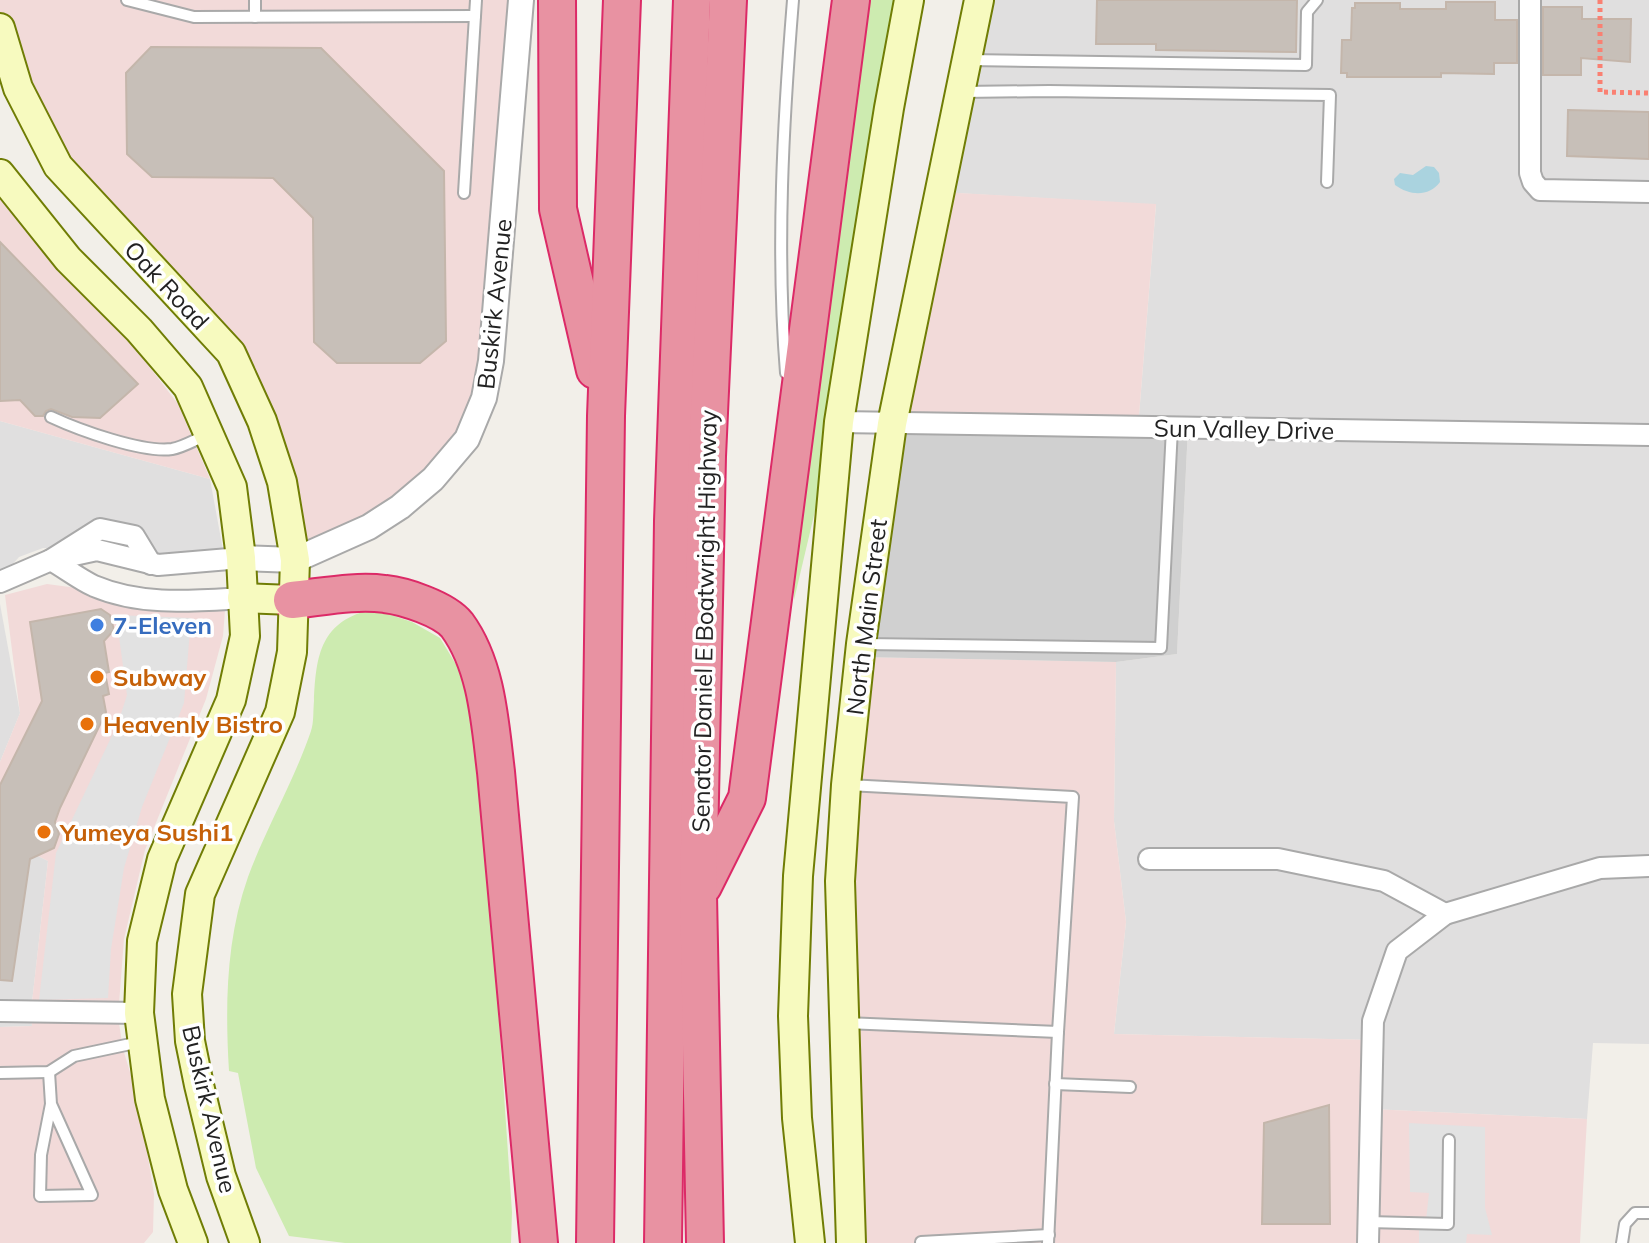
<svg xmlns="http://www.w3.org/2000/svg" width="1649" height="1243" viewBox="0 0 1649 1243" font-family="Mulish,sans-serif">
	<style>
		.residential { fill: #e0dfdf }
		.commercial { fill: #f2dad9 }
		.religious { fill: #d0d0d0 }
		.grass { fill: #cdebb0 }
		.parking { fill: #e2e2e2 }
		.water { fill: #aad3df }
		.building { fill: #c7bfb8; stroke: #c4b6ab; stroke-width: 2 }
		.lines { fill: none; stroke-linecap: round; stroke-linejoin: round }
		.service-casing { stroke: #a9a9a9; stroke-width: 14 }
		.minor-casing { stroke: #a9a9a9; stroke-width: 24 }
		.tertiary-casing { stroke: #a9a9a9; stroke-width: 28 }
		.secondary-casing { stroke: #707d05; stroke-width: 32 }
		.motorway-casing { stroke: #dc2a67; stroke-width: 40 }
		.path { stroke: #fa8072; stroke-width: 5; stroke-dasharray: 4 4; stroke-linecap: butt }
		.service { stroke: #fff; stroke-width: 10 }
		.minor { stroke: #fff; stroke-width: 20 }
		.tertiary { stroke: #fff; stroke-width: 24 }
		.secondary { stroke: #f7fabf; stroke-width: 28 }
		.motorway { stroke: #e892a2; stroke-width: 36 }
		.shop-dot { fill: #3f7fe0; stroke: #fff; stroke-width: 3 }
		.food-dot { fill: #e8710a; stroke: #fff; stroke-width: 3 }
		.labels { text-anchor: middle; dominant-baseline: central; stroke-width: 7; stroke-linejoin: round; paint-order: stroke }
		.street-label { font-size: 24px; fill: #222; stroke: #fff }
		.shop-label { font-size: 24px; font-weight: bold; fill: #366cbe; stroke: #fff; text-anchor: start }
		.food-label { font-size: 24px; font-weight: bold; fill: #c56008; stroke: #fff; text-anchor: start }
	</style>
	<rect width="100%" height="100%" fill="#f2efe9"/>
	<!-- residential -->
	<g class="residential">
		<path d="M979,0H1649V1044L1593,1043L1587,1119L1371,1109L1372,1040L1114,1034L1126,922L1114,821L1116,662L1177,654L1188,429L1138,428L1156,205L940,192Z"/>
		<path d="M0,421L210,479L223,550L158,565L97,550L43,548L19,557L0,578Z"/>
		<path d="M0,604L20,713L0,762Z"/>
		<path d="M0,837L48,861L31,1011L32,1026L0,1027Z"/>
	</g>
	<!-- commercial -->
	<g class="commercial">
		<path d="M0,0H521L484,398L433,479L295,560L231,353L58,166L0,28Z"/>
		<path d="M940,192L1156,204L1138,428L892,424Z"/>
		<path d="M0,196L60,271L127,338L178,404L210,479L0,421Z"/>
		<path d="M47,584L77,588L173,609L225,610L223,636L206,699L145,850L124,939L118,1017L123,1049L139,1102L154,1194L153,1232L144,1243H0V1027L32,1026L31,1011L48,861L0,837V762L20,713L5,595Z"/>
		<path d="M860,657L1116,662L1114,821L1126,922L1114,1034L1373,1040L1371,1109L1587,1119L1580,1243H851L840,881Z"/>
	</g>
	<!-- religious -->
	<path class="religious" d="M892,424L1188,428L1177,654L1116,662L860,657Z"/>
	<!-- grass -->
	<g class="grass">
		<path d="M851,0H908L836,422L794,600L793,455Z"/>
		<path d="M373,609L412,622L440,638L460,671L473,709L482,771L512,1212L511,1243H345L289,1236L256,1168L238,1073L229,1071C225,1006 226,939 248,877C266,828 294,781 311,731C314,722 313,711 314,701C316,654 321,621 373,609Z"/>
	</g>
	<!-- parking -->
	<g class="parking">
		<path d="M116,615L191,618L184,703L142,807L124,868L111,949L108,998L39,1000L56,853L118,723L127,695Z"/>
		<path d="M1409,1123L1485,1127V1208L1492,1235L1467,1234L1466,1243H1419V1230L1425,1229L1429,1193L1410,1192Z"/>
	</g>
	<!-- water -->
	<path class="water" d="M1426,166L1434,167L1439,173L1440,182C1429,197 1410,196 1395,185L1394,179L1400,173L1413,175Z"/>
	<!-- building -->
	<g class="building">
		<path d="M1097,0H1297L1296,52L1156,50V44H1096Z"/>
		<path d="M1446,2H1495V20H1517V63H1494V74L1441,73V77H1347V73H1341L1342,40H1351L1352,8H1355V3H1400V9H1446Z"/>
		<path d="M1543,7H1582V19H1631L1630,62L1581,58V75H1543Z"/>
		<path d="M151,47L321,48L444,171L446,341L420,363H337L314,342L313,218L273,178L152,177L127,154L126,73Z"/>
		<path d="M1568,110L1649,112V159L1567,156Z"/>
		<path d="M0,242L138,384L100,418L72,417L51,409L46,411L43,416H35L20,400L0,401Z"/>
		<path d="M101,609L110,615L114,630L104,641L109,672L105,673L109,694L103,696L106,712L60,808L55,822L59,834L54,848L30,859L12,981L0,980V785L42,701L30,622Z"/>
		<path d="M1329,1105L1330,1224H1262L1264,1123Z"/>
	</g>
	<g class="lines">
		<defs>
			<g id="service">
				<path d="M127,0L194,17L475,16"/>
				<path d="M255,17V0"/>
				<path d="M969,60L1306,65L1307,12L1317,0"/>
				<path d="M962,92L1049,91L1330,95L1327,182"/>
				<path d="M464,193L476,0"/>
				<path d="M786,373C776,249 783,124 793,0"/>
				<path d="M51,417C79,430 142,453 172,449C184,447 196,439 207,435"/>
				<path d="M864,644L1161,648L1172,428"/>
				<path d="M846,1023L1058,1032L1073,797L848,785"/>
				<path d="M49,1072L51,1104L41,1155L40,1196L92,1195L51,1104"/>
				<path d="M0,1073L49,1072L74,1056L140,1042"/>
				<path d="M1055,1084L1130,1087"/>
				<path d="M1368,1222L1448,1224L1449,1140"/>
				<path d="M921,1242L1049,1235"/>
				<path d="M1048,1243L1058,1032"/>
				<path d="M1622,1243L1625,1224L1635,1213H1649"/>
			</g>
			<g id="minor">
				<path d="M1530,0V173L1533,182L1540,190L1649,192"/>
				<path d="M839,422L1649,435"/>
				<path d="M241,558L158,565L97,550L51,560C65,568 79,579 94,586C141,606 192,601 242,598"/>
				<path d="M0,582L51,560L100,529L134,536L151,564"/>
				<path d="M1149,859H1278L1384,881L1445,914"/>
				<path d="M0,1011L139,1013"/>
				<path d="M1368,1243L1373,1021L1397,951L1445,914L1600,868L1649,866"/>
			</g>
			<path id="tertiary" d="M241,558L295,560L369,527L400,507L433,479L467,439L484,398L491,361L521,0"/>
			<g id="secondary">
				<path d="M0,28L18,88L58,166L231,353L262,421L282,482L295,560L292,652L280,712L200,894L187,994L190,1041L199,1085L221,1176L245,1243"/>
				<path d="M0,174L68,259L139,330L188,387L232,487L241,558L245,636L231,700L162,859L142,941L139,1013L150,1099L173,1190L193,1243"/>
				<path d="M242,598L292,600"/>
				<path d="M810,1243L797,1118L793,1016L798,876L839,422L889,108L909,0"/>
				<path d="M851,1243L840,881L846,785L861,644L892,424L979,0"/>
			</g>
			<g id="motorway">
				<path d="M557,0L558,209L595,370"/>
				<path d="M292,600C322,597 355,590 385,594C404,596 444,609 457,625C487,666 490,723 496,772L539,1243"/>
				<path d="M703,886L747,798L851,0"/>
				<path d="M595,1243L606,416L622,0"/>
				<path d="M663,1243L673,521L692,0"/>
				<path d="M705,1243L698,895L707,456L728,0"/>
			</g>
		</defs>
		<!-- service casing -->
		<use href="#service" class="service-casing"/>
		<!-- minor casing -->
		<use href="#minor" class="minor-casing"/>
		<!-- tertiary casing -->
		<use href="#tertiary" class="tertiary-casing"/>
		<!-- secondary casing -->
		<use href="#secondary" class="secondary-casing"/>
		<!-- motorway casing -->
		<use href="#motorway" class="motorway-casing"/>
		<!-- path -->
		<path class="path" d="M1600,0V92L1649,93"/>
		<!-- service -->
		<use href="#service" class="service"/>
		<!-- minor -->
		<use href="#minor" class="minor"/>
		<!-- tertiary -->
		<use href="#tertiary" class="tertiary"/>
		<!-- secondary -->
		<use href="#secondary" class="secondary"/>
		<!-- motorway -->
		<use href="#motorway" class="motorway"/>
	</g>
	<!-- markers -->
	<circle class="shop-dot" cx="97" cy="625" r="8"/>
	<g class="food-dot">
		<circle cx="97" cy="677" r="8"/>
		<circle cx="87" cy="724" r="8"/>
		<circle cx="44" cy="832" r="8"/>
	</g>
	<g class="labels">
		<!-- street labels -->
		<g class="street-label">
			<text transform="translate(167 285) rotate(47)">Oak Road</text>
			<text transform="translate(494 304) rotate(-84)">Buskirk Avenue</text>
			<text transform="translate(1244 429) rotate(1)">Sun Valley Drive</text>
			<text transform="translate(866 617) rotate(-83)">North Main Street</text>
			<text transform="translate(704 621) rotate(-89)">Senator Daniel E Boatwright Highway</text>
			<text transform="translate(210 1109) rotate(77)">Buskirk Avenue</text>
		</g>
		<!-- shop labels -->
		<g class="shop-label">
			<text x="113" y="625">7-Eleven</text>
		</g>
		<!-- food labels -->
		<g class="food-label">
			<text x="113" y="677">Subway</text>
			<text x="103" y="724">Heavenly Bistro</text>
			<text x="60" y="832">Yumeya Sushi1</text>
		</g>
	</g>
</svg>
